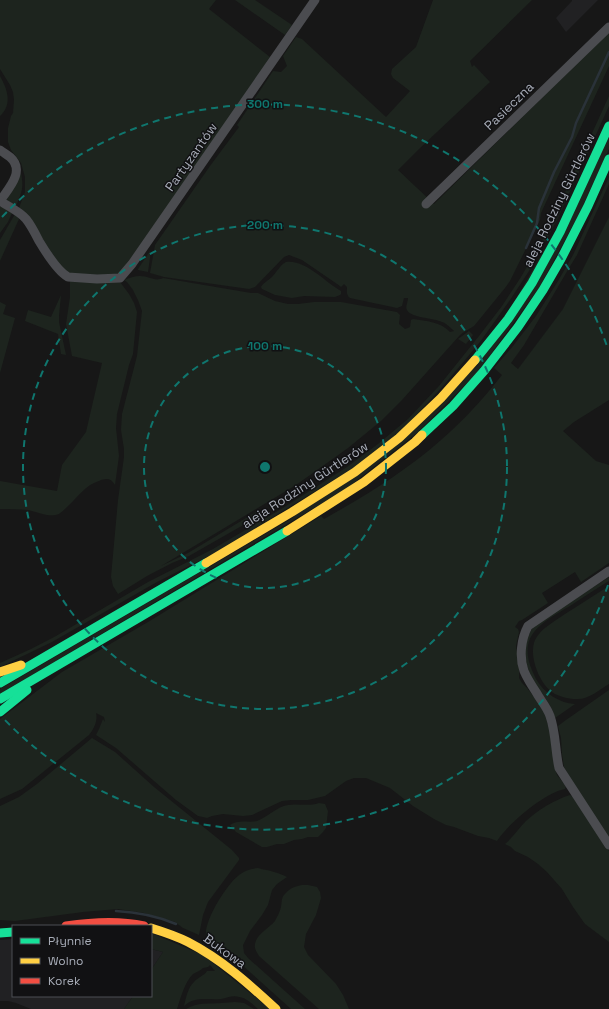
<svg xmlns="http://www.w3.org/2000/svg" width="609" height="1009" viewBox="0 0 609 1009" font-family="'Space Grotesk',sans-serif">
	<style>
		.built { fill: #212123 }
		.green { fill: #1d241e }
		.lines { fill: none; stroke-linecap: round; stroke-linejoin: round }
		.stream { stroke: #2a3239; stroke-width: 2.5 }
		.street { stroke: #4b4c50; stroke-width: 9 }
		.fast { stroke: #16e098; stroke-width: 9 }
		.slow { stroke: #ffcf43; stroke-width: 9 }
		.jam { stroke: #f24e42; stroke-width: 9 }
		.ring { fill: none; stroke: #0f766e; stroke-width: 2; stroke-dasharray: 7 5 }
		.labels { text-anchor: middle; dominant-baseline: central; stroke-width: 3; stroke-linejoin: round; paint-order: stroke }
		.street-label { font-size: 13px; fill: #a8adb8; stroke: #111113 }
		.centre { fill: #0f766e; stroke: #111113; stroke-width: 2 }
		.ring-label { font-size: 12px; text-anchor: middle; font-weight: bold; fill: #0f766e; stroke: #111113; stroke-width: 3; stroke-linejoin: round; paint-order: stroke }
	</style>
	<rect width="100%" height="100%" fill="#171717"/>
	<!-- built -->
	<g class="built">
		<path d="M572,0H598L566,32L556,18L572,1Z"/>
		<path d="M13,939V996H133L124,1009H31L16,1003L8,1001H0V940Z"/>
		<path d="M151,949L163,952L151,970Z"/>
	</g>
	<!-- green -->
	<g class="green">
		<path d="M0,0H216L209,9L270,57L172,206L120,278L68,277L19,208L25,192V177L21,163L11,150L8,142V128L11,116L13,113L14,100L13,92L10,85L0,69Z"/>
		<path d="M235,0H255L292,25L285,35Z"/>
		<path d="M433,0H532L470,61L472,67L474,65L490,82L419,149L398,170L434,204L609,32V66L541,213L540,220L510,281L505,288L474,326L464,332L460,335L402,400L381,421L348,448L296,485L161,566L188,553L256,512L259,516L189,556L172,563L147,576L118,594L113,586L111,577L118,500L124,457V449L121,430L122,414L137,356L142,311L138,300L133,290L127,282L124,280C129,278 135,276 140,276C149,276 155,282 163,278L251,293H258L275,301L288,304H298L314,302H341L397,312L400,315L399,324L405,329L408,328L410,327L411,320L413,319C426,321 441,322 450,332L454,331C452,329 446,323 442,322C434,318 411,318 407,310C405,307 408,302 408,298H404L402,306L397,308L350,298C346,295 347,291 347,287L344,284L341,287L340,286L302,260L289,255L284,257L255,287L249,289L164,277L150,273L155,245L210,166L239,127L237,125L273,71L281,72L287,66L283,56L296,37L302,39L386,117L410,91L393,78L391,74L392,69L416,47Z"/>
		<path d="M0,76C7,89 13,104 0,116Z"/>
		<path d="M609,96V106L557,220L529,271L510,300L480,342L444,385L410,422L358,465L211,555L157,582L52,642L0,667V663L31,649L56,636L148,582L213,549L283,508L347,467L378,444L408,419L439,386L479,336L502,306L521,277L542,241L557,210Z"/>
		<path d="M609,138V149L578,216L539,288L477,373L418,432L346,489L0,694V689L291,519L477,366Z"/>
		<path d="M21,173C24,188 22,192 16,206L12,205L7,200C7,192 18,182 21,173Z"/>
		<path d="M609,177V184L577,255L569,268L524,345L511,363L518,369L563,309L609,217V400L574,422L563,431L596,461L609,465V563L581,582L575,572L542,593L548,603L522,620L519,621L515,627L518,629L519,632L516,646L519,666V678L522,683L527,688L538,702L544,711L550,732L555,768L557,775L566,786L565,789C544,793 508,824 497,841L489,838L478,836L454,827L446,825L434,819L413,806L390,788L366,778H354L346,781L325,796L308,800H291L282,801L252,815L243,816L223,814L212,816L207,818L203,817L198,816L176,800L116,748L96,735L99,729L103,719L105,722L104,717L96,713C98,720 94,729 89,735L22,789L0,799V719L62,672L148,622L321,516L324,519C365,496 406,471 441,440C463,421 484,398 502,375L494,368L513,346L536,316L558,281L573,255Z"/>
		<path d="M0,207H4L12,213L8,222L0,233Z"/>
		<path d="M15,214L19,219L0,261V240Z"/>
		<path d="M150,251V258L148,272L138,270V269Z"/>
		<path d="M286,262C305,259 325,282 341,291V294L340,295L335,297L304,296L292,298L275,295L262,289L261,287C264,282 268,281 272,277C277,272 279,266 286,262Z"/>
		<path d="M70,280L120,282L129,294L134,303L137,312L133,354L129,365L117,414L116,428L119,456L115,485C111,478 106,478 99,481C84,486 79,496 68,506C65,509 62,512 59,514C49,518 38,512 28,510C19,509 9,509 0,509V481L57,491L62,465L86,432L102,363L72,356L66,324L70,297Z"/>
		<path d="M61,295L59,316V322L66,355L61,354L58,334L25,321L28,310L51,317Z"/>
		<path d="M0,302L6,305L3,314L15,318L0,373Z"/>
		<path d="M469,331L473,335L466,344L458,339Z"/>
		<path d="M609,577V581C597,588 585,596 573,604C559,613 535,624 529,641C525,654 530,667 536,679C544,693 559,703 575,704L555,718C553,709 548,702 542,694C539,690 536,686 534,681C527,668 524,661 526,646C528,635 530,629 539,622Z"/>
		<path d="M609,586V684C599,690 588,700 576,699C570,699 561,697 555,694C540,686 528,656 535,640C537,636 541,631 545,628C551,623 558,619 565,614C580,605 594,595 609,586Z"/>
		<path d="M609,690V838L571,780L564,767L562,754L561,738L558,726L566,720Z"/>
		<path d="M92,738L115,752L154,787L232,850L239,858V860L208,902L203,915L199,935L183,928L175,922L168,920L144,913L118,909L83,912L15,921L0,920V806L19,797L37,784Z"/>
		<path d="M570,795L573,797L609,851V942L585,924L573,907L562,889L547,872L538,864L528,857L515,851L511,847L505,844C513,837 519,828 526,821C538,810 554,800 570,795Z"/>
		<path d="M319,803L325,804L328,811L326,828L323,832L318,837H308L302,839L294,840L284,844H277L267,847H262L236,832L230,825C238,819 248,823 257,821C268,817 276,807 288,805C299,803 307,807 319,803Z"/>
		<path d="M258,868C264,870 269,870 274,872C279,873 283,875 287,877L277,884L272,890L268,905L262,915L250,931L243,945L244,953L248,958L305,1009H291L231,955L207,939C200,926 227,884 238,876C244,871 250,869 258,868Z"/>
		<path d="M302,885H308L317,887L320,892L321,898L316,915L306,934L304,947L308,955L336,984L343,995L349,1009H319L259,956C257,952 254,949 255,944C256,935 269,928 275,921C277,917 280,912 281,907C282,901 281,897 286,893C290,888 296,886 302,885Z"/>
		<path d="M151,933L203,955L270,1009H258C252,1004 247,998 239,997C233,995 227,998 221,999C207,1000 195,996 184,1006C186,998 188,987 194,982C198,977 204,976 207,971H215L210,965L208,967L203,968C200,971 196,972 193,974C185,981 180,1000 177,1009H124L133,996H151V970L163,952L151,949Z"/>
		<path d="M235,1002L244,1003L254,1009H186C198,1002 208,1004 222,1003C226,1003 230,1002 235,1002Z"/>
	</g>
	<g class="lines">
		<!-- stream -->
		<g class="stream">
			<path d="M526,248L537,223L539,208L554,172L572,137L576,123L609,52"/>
			<path d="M116,911C136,912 157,916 176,924"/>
		</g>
		<!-- street -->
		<g class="street">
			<path d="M0,150C3,152 7,155 10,157C26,171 8,189 0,201"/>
			<path d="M0,201C9,207 19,211 26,219C31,225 35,233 39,241C45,251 57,271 68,277L97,279L120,278L132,264L315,0"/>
			<path d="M426,204L609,27"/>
			<path d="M609,571L528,626C521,639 519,657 524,671C527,678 532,686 536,692C541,701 547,707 550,716C556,733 555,751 559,768L609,845"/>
		</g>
		<!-- fast -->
		<g class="fast">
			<path d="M475,360L508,319L532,283L560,232L609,126"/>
			<path d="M422,435L453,406L484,371L518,327L543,290L561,259L588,206L609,159"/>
			<path d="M0,683L206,563"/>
			<path d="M0,699L287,531"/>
			<path d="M0,712L27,690"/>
			<path d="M0,933L13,932"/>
		</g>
		<!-- slow -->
		<g class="slow">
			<path d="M287,531L364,482L415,442L422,435"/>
			<path d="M206,563L292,512L355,472L399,438L441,398L475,360"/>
			<path d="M0,672L21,665"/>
			<path d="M151,928C164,932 176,936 188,942C221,959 249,984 276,1009"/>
		</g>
		<!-- jam -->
		<path class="jam" d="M66,926C92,922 118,920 144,926"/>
	</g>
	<!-- distance rings -->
	<g class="ring">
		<circle cx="265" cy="467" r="121"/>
		<circle cx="265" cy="467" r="242"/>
		<path d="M608 585A363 363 0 0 1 2 717M2 217A363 363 0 0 1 608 349"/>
	</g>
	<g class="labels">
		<!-- street labels -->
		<g class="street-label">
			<text transform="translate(509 106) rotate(-44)">Pasieczna</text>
			<text transform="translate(191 157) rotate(-55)">Partyzantów</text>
			<text transform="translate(559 200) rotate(-64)">aleja Rodziny Gürtlerów</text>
			<text transform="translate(305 485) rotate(-33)">aleja Rodziny Gürtlerów</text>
			<text transform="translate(225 951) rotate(36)">Bukowa</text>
		</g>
	</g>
	<circle cx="265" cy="467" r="6" class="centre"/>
	<g class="ring-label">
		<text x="265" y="108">300 m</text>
		<text x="265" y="229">200 m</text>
		<text x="265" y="350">100 m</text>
	</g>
	<!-- legend -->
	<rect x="12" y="925" width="140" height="72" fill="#111113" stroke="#4d4f55"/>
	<rect x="20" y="938" width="20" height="6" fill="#16e098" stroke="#4d4f55"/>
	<text x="48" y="945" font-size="12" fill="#a8adb8">Płynnie</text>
	<rect x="20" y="958" width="20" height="6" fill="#ffcf43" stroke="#4d4f55"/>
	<text x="48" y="965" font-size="12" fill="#a8adb8">Wolno</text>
	<rect x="20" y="978" width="20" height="6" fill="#f24e42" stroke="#4d4f55"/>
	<text x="48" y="985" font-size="12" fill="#a8adb8">Korek</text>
</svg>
